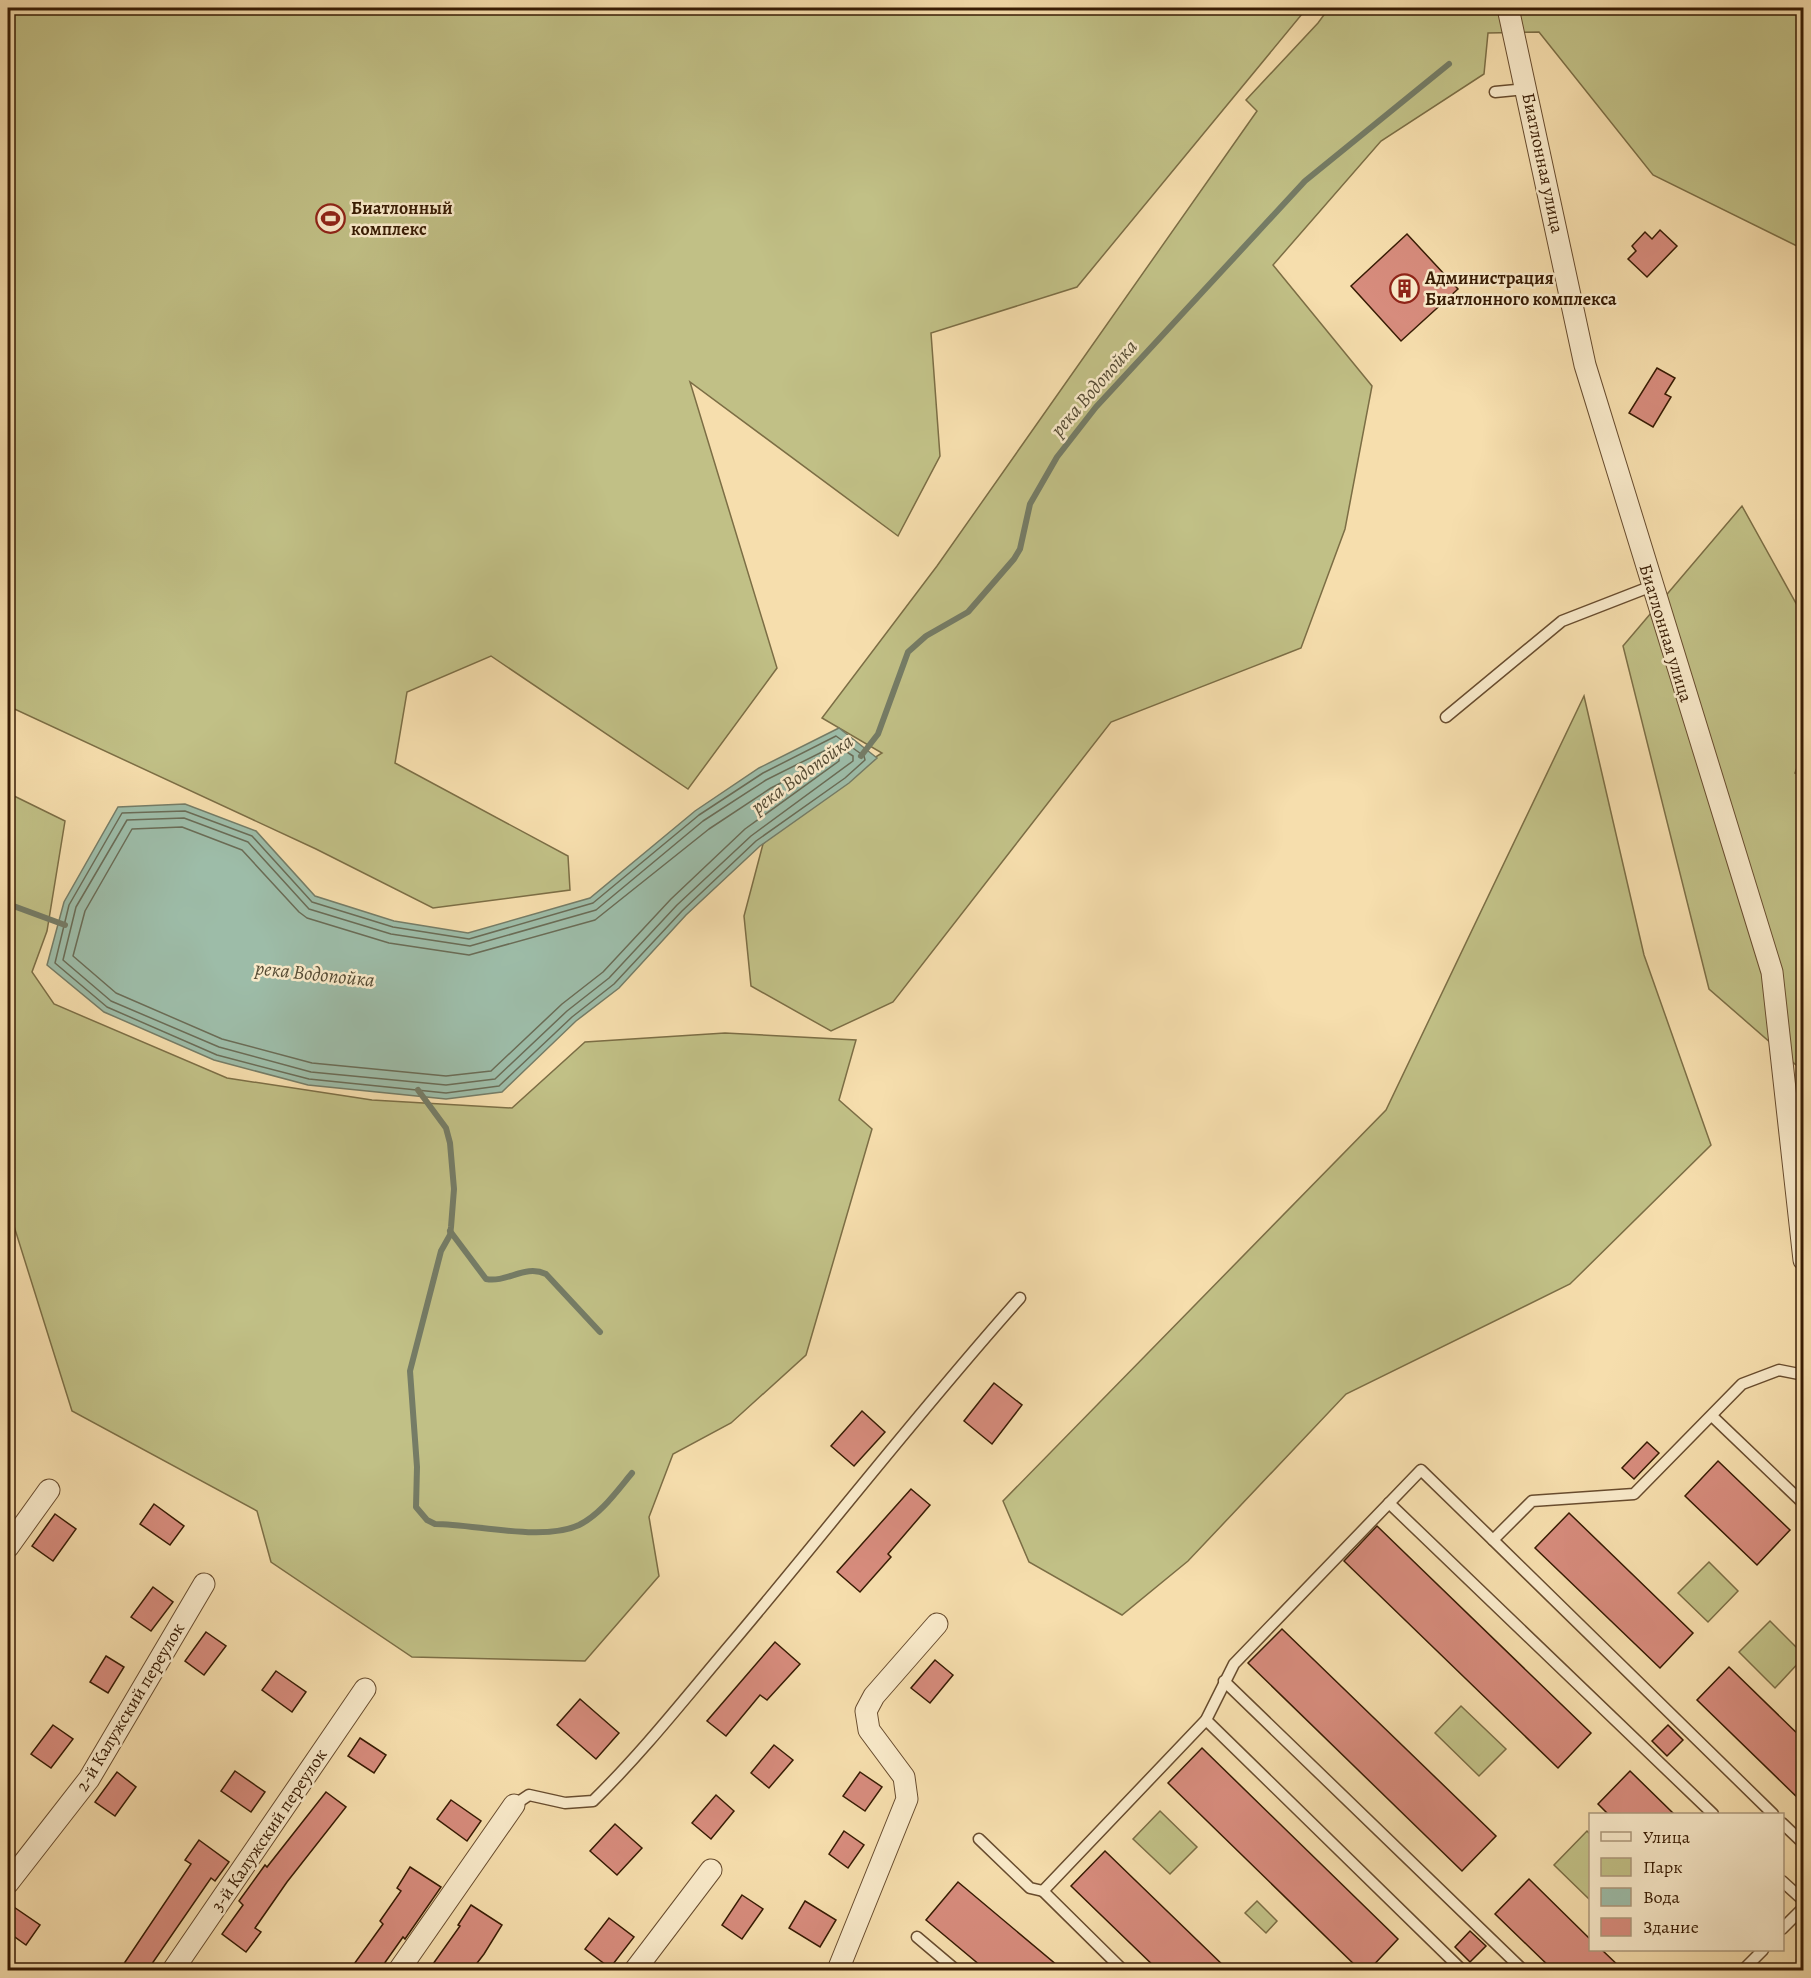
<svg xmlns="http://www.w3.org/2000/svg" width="1811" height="1978" viewBox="0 0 1811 1978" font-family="Alegreya,serif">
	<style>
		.green { fill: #c1c086; stroke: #7c6e45; stroke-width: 1.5 }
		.water { fill: #9dbca8; stroke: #757c66; stroke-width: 1.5 }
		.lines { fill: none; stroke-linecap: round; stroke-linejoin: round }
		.shore { stroke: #6a6c56; stroke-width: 1.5 }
		.stream { stroke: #757c66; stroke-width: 6 }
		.building { fill: #d78c7d; stroke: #381c04; stroke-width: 1.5 }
		.service-casing { stroke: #684c2e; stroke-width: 13 }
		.minor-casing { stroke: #684c2e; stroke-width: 23 }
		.service { stroke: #f9eaca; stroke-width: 10 }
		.minor { stroke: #f9eaca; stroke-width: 21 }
		.labels { text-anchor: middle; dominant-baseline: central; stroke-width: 5; stroke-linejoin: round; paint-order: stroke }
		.street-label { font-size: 18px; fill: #381c04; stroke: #f9eaca }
		.poi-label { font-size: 18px; font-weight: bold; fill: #381c04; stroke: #f9eaca; text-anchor: start }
		.water-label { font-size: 20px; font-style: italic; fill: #564c35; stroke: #f9eaca }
	</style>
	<rect width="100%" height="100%" fill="#f6dead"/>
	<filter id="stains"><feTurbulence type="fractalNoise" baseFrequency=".00333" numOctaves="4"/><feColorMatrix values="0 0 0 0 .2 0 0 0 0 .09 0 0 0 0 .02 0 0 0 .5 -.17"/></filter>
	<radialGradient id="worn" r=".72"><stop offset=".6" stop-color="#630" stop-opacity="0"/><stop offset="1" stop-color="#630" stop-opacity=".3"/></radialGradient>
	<!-- green -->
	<g class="green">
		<path d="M8,8H1307L1077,287L931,333L940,456L898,536L690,382L777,668L688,789L491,656L407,692L395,763L568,856L570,890L433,908L316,849L8,706Z"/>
		<path d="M1329,8H1803V249L1653,175L1539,32L1488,33L1484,74L1381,141L1273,265L1372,386L1345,529L1301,648L1111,722L893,1002L831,1031L751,986L744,916L763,844L807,801L882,753L822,718L937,566L1257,111L1246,100L1318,23Z"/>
		<path d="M1742,506L1803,616L1804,748L1795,773L1804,777L1803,1071L1709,989L1623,646Z"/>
		<path d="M1584,696L1644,955L1711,1145L1570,1284L1346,1394L1188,1561L1122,1615L1029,1562L1003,1501L1386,1110Z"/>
		<path d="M8,793L65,821L47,931L32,972L54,1004L227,1078L372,1100L512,1108L585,1042L725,1033L856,1040L839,1100L872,1129L806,1355L731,1423L673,1454L649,1517L659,1576L585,1661L412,1657L271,1562L257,1511L72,1411L8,1207Z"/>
		<path d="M1709,1562L1738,1591L1708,1622L1678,1593Z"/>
		<path d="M1770,1621L1803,1654V1658L1775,1688L1739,1652Z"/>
		<path d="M1461,1706L1506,1749L1479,1776L1435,1733Z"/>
		<path d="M1160,1811L1197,1847L1170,1874L1133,1839Z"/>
		<path d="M1587,1831L1590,1834V1900L1554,1865Z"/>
		<path d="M1257,1901L1277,1921L1266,1933L1245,1913Z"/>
	</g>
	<!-- water -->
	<path class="water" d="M839,728L877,758L849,783L760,846L686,915L619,988L576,1021L502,1092L446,1099L308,1085L214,1060L104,1012L47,965L64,902L118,807L185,804L256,831L315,896L394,921L468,933L590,898L695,811L759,768Z"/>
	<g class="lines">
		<!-- shore -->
		<g class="shore">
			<path d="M836,736L864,756L865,760L845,778L756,841L682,911L614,984L572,1017L499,1086L446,1093L309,1079L217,1055L107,1007L55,963L69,905L122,813L185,811L252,836L312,902L393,927L469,939L593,903L699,815L763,773Z"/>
			<path d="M836,745L853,756V761L751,836L677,905L609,978L567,1011L495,1079L446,1085L311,1072L219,1047L111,1001L63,960L76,907L127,820L184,818L248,842L309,909L391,934L470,946L596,910L703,821L766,780Z"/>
			<path d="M835,755L839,757V761L745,829L671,899L603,972L562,1004L491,1071L446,1076L312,1063L222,1039L116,993L73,956L85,911L132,829L182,827L242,850L299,912L307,918L389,943L469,955L595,920L709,829L771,788Z"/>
		</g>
		<!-- stream -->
		<g class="stream">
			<path d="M861,756L878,734L908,652L926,636L968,612L1014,559L1020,549L1030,504L1057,457L1096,407L1305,181L1449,64"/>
			<path d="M8,904L65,925"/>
			<path d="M418,1090L446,1128L450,1143L454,1189L451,1227L450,1235L441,1251L410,1371L417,1467L416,1507L427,1520L435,1524C475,1524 543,1542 579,1525C601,1514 617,1491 632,1473"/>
			<path d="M450,1231L486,1279C507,1283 525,1264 546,1274L600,1332"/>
		</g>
	</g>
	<!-- building -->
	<g class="building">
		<path d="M1660,230L1677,246L1647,277L1628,259L1636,251L1632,246L1645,232L1652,239Z"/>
		<path d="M1407,234L1458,289L1401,341L1351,286Z"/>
		<path d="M1657,368L1675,378L1665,394L1671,397L1653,427L1629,413Z"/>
		<path d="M994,1383L1022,1405L992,1444L964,1421Z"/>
		<path d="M862,1411L885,1432L854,1466L831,1446Z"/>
		<path d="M1647,1442L1659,1453L1634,1479L1622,1468Z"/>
		<path d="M1718,1461L1790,1530L1757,1565L1685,1496Z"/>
		<path d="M911,1489L930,1505L888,1554L891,1557L860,1592L837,1572Z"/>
		<path d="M154,1504L184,1526L170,1545L140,1524Z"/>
		<path d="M1569,1513L1693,1633L1660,1668L1535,1548Z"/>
		<path d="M55,1514L76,1529L53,1561L32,1546Z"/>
		<path d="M1377,1526L1591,1733L1558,1768L1344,1561Z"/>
		<path d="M153,1587L173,1602L151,1631L131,1617Z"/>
		<path d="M1282,1629L1496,1836L1462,1871L1248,1663Z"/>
		<path d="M206,1632L226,1646L204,1675L185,1661Z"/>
		<path d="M775,1642L800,1664L767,1700L760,1695L726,1736L707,1721Z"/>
		<path d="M106,1656L124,1667L108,1693L90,1682Z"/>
		<path d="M935,1660L953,1675L930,1703L911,1688Z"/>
		<path d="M1729,1667L1803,1739V1803L1697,1700Z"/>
		<path d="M276,1671L306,1692L292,1712L262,1690Z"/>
		<path d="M580,1699L619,1733L596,1759L557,1725Z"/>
		<path d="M53,1725L73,1739L51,1768L31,1754Z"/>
		<path d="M1668,1725L1683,1740L1667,1756L1652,1741Z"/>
		<path d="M360,1738L386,1755L374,1773L348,1756Z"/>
		<path d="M774,1745L793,1760L769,1788L751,1773Z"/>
		<path d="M1202,1748L1398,1939L1368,1971H1361L1168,1783Z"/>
		<path d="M235,1771L265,1792L251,1812L221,1791Z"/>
		<path d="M1630,1771L1675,1815H1609L1598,1804Z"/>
		<path d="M117,1772L136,1787L115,1816L95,1802Z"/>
		<path d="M860,1772L882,1787L865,1811L843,1796Z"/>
		<path d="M326,1792L346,1807L287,1882L255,1928L261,1932L246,1952L222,1934L243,1905L239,1901L265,1865L267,1867Z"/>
		<path d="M716,1795L734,1811L711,1839L692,1823Z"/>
		<path d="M451,1800L481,1821L467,1841L437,1819Z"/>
		<path d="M615,1824L642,1848L617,1875L590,1851Z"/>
		<path d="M844,1831L864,1845L848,1868L829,1854Z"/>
		<path d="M199,1840L229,1862L215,1881L211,1878L147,1971H119L191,1864L185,1860Z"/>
		<path d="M1105,1851L1229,1971H1159L1071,1886Z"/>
		<path d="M410,1867L441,1887L405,1939L403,1937L379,1971H349L383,1924L380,1921L401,1891L397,1888Z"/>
		<path d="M1529,1879L1590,1939V1950H1602L1624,1971H1554L1495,1914Z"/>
		<path d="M958,1882L1064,1971H987L926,1920Z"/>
		<path d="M742,1895L763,1909L742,1939L722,1925Z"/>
		<path d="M805,1901L836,1920L820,1947L789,1928Z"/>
		<path d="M8,1903L40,1925L26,1945L8,1932Z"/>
		<path d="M471,1905L502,1925L484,1954L471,1971H428L460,1926L458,1925Z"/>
		<path d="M609,1918L634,1937L610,1968L585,1949Z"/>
		<path d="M1470,1931L1486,1946L1470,1962L1455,1947Z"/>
	</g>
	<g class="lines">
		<defs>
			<g id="service">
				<path d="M1495,92L1527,89"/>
				<path d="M1446,717L1562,621L1652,586"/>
				<path d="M1712,1416L1804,1504"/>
				<path d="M1389,1503L1713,1814"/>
				<path d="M1224,1681L1523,1970"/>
				<path d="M1206,1720L1462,1970"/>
				<path d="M514,1805L529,1795L565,1803L593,1801C643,1752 686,1697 731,1644C828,1529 920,1410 1020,1298"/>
				<path d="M1773,1814L1493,1540L1532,1501L1634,1494L1742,1384L1779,1370L1804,1375"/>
				<path d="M1782,1823L1804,1844"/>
				<path d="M979,1839L1030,1888L1043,1891"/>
				<path d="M1782,1881L1804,1901"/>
				<path d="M1782,1929L1804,1907"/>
				<path d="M917,1937L956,1970"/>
				<path d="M1123,1970L1043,1891L1206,1720L1234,1664L1421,1470L1493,1540"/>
				<path d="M1743,1970L1763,1950"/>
			</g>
			<g id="minor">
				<path d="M1508,8L1585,365L1772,972L1804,1260"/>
				<path d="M8,1547L49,1490"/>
				<path d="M8,1883L89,1779L204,1584"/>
				<path d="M173,1970L365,1689"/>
				<path d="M399,1970L514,1805"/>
				<path d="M635,1970L711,1870"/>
				<path d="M838,1970L907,1799L904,1777L869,1730L866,1711L874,1696L937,1624"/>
			</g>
		</defs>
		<!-- service casing -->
		<use href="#service" class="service-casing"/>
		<!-- minor casing -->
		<use href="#minor" class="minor-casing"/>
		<!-- service -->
		<use href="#service" class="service"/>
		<!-- minor -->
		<use href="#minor" class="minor"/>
	</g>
	<!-- icons -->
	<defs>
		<symbol id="stadium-ring" viewBox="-11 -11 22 22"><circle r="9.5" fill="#f9eaca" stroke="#8f2418" stroke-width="1.5"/><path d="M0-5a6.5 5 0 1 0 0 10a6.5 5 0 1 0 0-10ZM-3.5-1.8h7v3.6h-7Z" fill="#8f2418"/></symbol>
		<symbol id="building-ring" viewBox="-11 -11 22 22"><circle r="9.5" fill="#f9eaca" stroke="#8f2418" stroke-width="1.5"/><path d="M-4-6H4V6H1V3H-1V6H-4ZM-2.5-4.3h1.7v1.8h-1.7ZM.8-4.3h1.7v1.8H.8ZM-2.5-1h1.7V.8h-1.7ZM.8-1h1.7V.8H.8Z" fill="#8f2418"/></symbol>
	</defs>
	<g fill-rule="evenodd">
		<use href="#stadium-ring" x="314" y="202" width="33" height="33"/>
		<use href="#building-ring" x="1388" y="272" width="33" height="33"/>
	</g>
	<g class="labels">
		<!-- street labels -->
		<g class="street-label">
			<text transform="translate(1543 163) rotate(78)">Биатлонная улица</text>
			<text transform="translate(1666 633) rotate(73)">Биатлонная улица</text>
			<text transform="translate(130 1707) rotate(-59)">2-й Калужский переулок</text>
			<text transform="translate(269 1830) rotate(-56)">3-й Калужский переулок</text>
		</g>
		<!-- poi labels -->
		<g class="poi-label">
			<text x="351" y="208">Биатлонный<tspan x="351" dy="21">комплекс</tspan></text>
			<text x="1425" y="278">Администрация<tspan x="1425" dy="21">Биатлонного комплекса</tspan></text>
		</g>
		<!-- water labels -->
		<g class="water-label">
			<text transform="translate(1094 388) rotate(-49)">река Водопойка</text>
			<text transform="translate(802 774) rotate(-36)">река Водопойка</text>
			<text transform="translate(315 974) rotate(6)">река Водопойка</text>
		</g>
	</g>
	<!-- margin -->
	<rect width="1811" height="1978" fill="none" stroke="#f6dead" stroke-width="30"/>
	<rect x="9" y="9" width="1793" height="1960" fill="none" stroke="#381c04" stroke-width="3"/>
	<rect x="15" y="15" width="1781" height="1948" fill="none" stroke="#381c04" stroke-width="1.5"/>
	<!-- legend -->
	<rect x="1589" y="1813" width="195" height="138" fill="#f9eaca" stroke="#ac987b" stroke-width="1.5"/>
	<rect x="1601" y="1832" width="30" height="9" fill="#f9eaca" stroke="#ac987b" stroke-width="1.5"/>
	<text x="1643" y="1843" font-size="18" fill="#381c04">Улица</text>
	<rect x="1601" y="1858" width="30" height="18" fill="#c1c086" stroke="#ac987b" stroke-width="1.5"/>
	<text x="1643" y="1873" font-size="18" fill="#381c04">Парк</text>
	<rect x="1601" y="1888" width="30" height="18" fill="#9dbca8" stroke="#ac987b" stroke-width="1.5"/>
	<text x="1643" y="1903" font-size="18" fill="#381c04">Вода</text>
	<rect x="1601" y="1918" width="30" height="18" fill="#d78c7d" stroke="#ac987b" stroke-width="1.5"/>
	<text x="1643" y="1933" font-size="18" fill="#381c04">Здание</text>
	<rect width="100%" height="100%" filter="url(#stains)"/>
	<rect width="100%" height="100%" fill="url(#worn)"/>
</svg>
